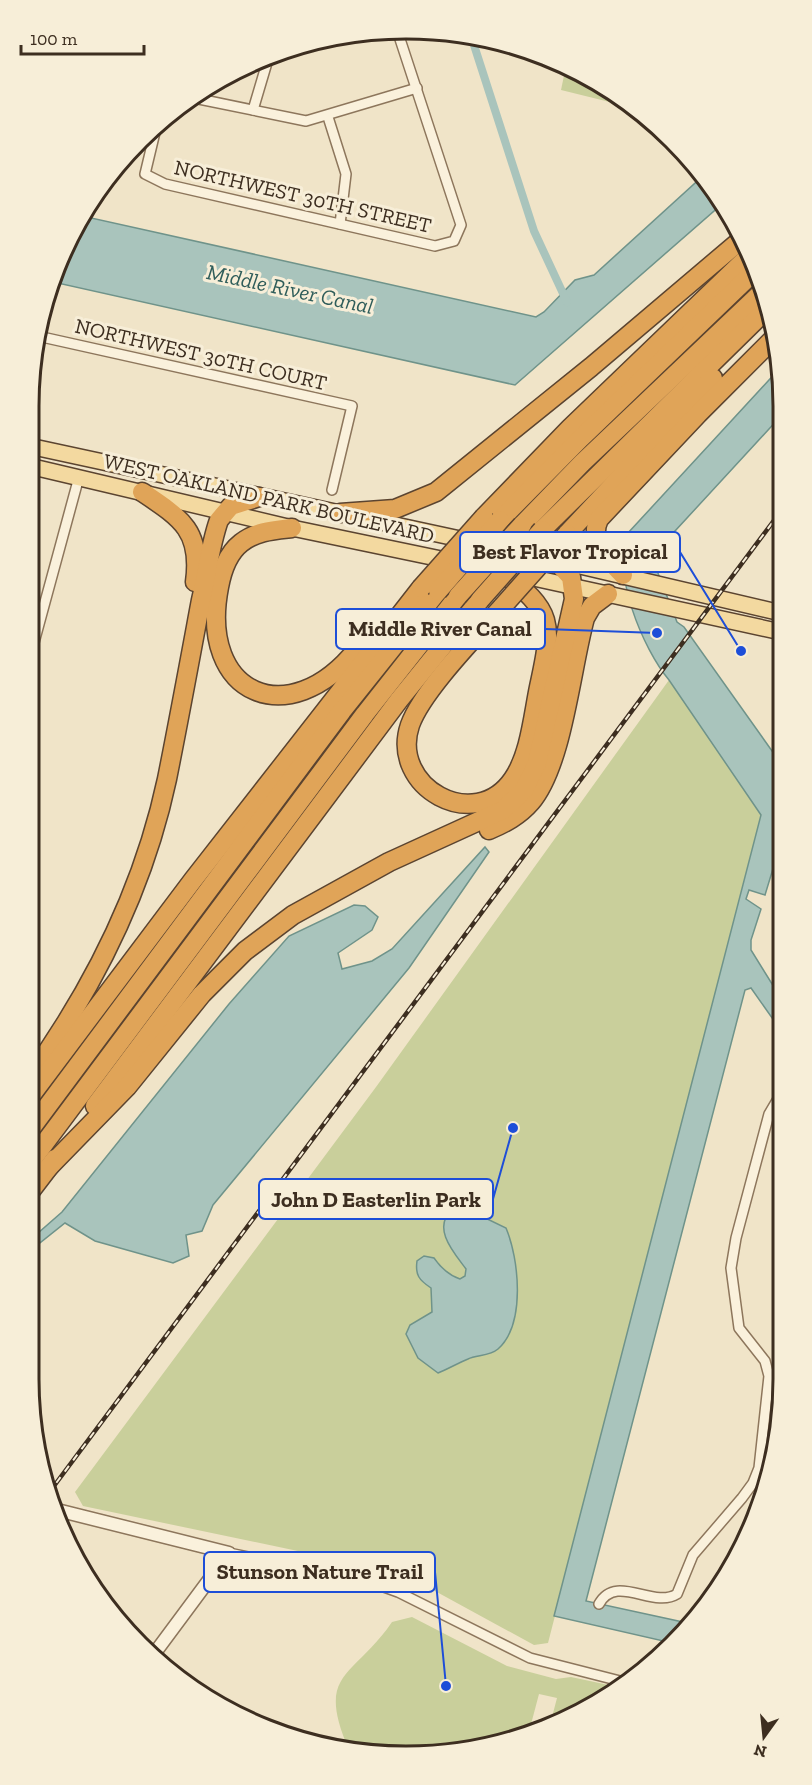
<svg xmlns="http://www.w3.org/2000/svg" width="812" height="1785" viewBox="0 0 812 1785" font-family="'Zilla Slab',serif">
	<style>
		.green { fill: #c9cf9b }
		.water { fill: #a9c4bc; stroke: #6f938a; stroke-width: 1.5 }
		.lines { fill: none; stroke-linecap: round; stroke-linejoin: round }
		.canal { stroke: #a9c4bc; stroke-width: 8 }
		.minor-casing { stroke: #8d765c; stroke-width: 12 }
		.tertiary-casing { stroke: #8d765c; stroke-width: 15 }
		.primary-casing { stroke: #5b4430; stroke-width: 18 }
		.motorway-casing { stroke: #5b4430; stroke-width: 21 }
		.minor { stroke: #faf1dc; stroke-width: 9 }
		.tertiary { stroke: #faf1dc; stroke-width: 12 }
		.primary { stroke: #f3d9a0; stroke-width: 15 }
		.motorway { stroke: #e0a458; stroke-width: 18 }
		.rail-casing { stroke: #3d2e20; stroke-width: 4.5 }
		.rail { stroke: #f7eed8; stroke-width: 2; stroke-dasharray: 7; stroke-linecap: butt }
		.motorway-bridge-casing { stroke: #5b4430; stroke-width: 21; stroke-linecap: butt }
		.motorway-bridge { stroke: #e0a458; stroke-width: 18 }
		.labels { text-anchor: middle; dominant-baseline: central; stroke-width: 6; stroke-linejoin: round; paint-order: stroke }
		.street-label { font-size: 21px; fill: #3d2e20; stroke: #f7eed8 }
		.water-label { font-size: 22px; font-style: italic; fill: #2f5d5a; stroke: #f7eed8 }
		.rim { fill: none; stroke: #3d2e20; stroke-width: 3 }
		.leader { fill: none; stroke: #1d4ed8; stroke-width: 2 }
		.callout-dot { fill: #1d4ed8; stroke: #f7eed8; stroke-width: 2 }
		.callout { fill: #f7eed8; stroke: #1d4ed8; stroke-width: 2 }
		.callout-label { font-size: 22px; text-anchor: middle; font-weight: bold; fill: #3d2e20 }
	</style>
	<rect width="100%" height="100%" fill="#f0e4c8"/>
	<!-- green -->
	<g class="green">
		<path d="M566,66L636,106L638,109L561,90Z"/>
		<path d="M669,680L761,815L548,1643L534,1645L424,1585L369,1566L83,1506L75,1492L376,1087Z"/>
		<path d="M412,1617L507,1666L556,1679L571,1677L618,1687L594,1706L551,1721L557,1698L539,1694L530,1728L456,1753L349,1750C315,1671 353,1679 392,1622Z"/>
	</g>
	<!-- water -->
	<g class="water">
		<path d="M704,175L722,204L515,385L53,282L57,262L87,217L536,317L544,312L575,280L594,275Z"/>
		<path d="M780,368V417L664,543L656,568L677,622L684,627L782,765V839L765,895L749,890L746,899L761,909L751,940V950L782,1000V1032L751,988L745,990L586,1601L692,1624L672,1643L554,1616L761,815L669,680C643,649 611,573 628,533Z"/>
		<path d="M485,847L489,852L409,968L213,1205L202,1231L186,1235L189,1256L173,1263L95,1241L65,1223L36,1246L29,1241L62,1212L229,1004L289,936L354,905L365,906L378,917L372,930L338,953L342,969L372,961L392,949Z"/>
		<path d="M452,1210L475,1213L506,1228C519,1259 526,1324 498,1349C490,1356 477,1355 468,1359C458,1363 448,1369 438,1373L418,1358L406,1334L410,1325L432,1312L431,1288C419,1280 415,1275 417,1261L424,1256L434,1258C441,1268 448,1275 460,1279L465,1276L466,1269C455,1254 431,1228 452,1210Z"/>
	</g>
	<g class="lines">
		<!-- canal -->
		<g class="canal">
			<path d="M473,42L534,231L567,302"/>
			<path d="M29,1249L32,1244"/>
		</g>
		<defs>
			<g id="minor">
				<path d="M199,99L306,121L417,88"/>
				<path d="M253,110L269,56"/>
				<path d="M328,117L346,174L340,224"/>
				<path d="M156,128L145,174L165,184L435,246L454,241L461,225L397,30"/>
				<path d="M42,337L352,406L332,490"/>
				<path d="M29,661L79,477"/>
				<path d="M778,908L782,913"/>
				<path d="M229,1553L373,1583L398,1592L530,1658L624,1682"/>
				<path d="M599,1604C616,1573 653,1609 677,1594L693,1555L742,1498L753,1483L759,1468L769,1376L765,1361L739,1328L731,1268L736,1238L769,1114L782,1092"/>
			</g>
			<path id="tertiary" d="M53,1509L229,1553L154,1654"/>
			<g id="primary">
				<path d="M29,446L474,542"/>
				<path d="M29,466L292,528L494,570"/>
				<path d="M512,550L781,613"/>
				<path d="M520,575L781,632"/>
			</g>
			<g id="motorway">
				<path d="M142,492C181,518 202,531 195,582"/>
				<path d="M340,513L395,509L436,492L591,367L742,239"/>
				<path d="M484,517L570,428L751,254"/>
				<path d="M500,520L581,438L757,269"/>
				<path d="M522,525L582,463L763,291"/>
				<path d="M292,528C274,530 256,531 241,543C227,554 222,571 219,587C198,695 289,734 357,649"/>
				<path d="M542,530L767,309"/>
				<path d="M567,534L713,378"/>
				<path d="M500,571C554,611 553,623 539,687C533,716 530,754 513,779C475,835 389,787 410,725C422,691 477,635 503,606"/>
				<path d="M623,575C608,559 588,542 599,519L698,414L775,337"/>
				<path d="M489,830C505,823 519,816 531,802C563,764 571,668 585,618L592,606L608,594"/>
				<path d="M29,1078C93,989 144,887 167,779C179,719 190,659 201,600C207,574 210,545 219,520L231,506L259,497"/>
				<path d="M29,1098L193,880L421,588"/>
				<path d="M95,1106L399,700L480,600"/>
				<path d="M29,1131L342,711L438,591"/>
				<path d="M29,1164L365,714L458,596"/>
				<path d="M47,1169L127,1087L202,994L245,951L293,915L389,862L503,810L524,790L537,763L574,599L571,577L555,560"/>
				<path d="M29,1193L55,1159"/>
			</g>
		</defs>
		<!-- minor casing -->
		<use href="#minor" class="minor-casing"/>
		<!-- tertiary casing -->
		<use href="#tertiary" class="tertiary-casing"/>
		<!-- primary casing -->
		<use href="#primary" class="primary-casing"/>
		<!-- motorway casing -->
		<use href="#motorway" class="motorway-casing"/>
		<!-- minor -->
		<use href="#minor" class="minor"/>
		<!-- tertiary -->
		<use href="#tertiary" class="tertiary"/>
		<!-- primary -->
		<use href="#primary" class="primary"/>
		<!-- motorway -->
		<use href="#motorway" class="motorway"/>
		<defs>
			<path id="rail" d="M48,1494L781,511"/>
		</defs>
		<!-- rail casing -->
		<use href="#rail" class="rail-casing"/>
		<!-- rail -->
		<use href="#rail" class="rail"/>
		<defs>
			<g id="motorway-bridge">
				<path d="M421,588L484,517"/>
				<path d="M438,591L500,520"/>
				<path d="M458,596L522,525"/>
				<path d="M480,600L542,530"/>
				<path d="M503,606L567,534"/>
			</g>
		</defs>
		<!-- motorway-bridge casing -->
		<use href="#motorway-bridge" class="motorway-bridge-casing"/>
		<!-- motorway-bridge -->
		<use href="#motorway-bridge" class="motorway-bridge"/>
	</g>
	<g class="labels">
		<!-- street labels -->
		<g class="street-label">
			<text transform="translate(303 196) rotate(13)">NORTHWEST 30TH STREET</text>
			<text transform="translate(201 354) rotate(13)">NORTHWEST 30TH COURT</text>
			<text transform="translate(269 498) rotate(13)">WEST OAKLAND PARK BOULEVARD</text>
		</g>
		<!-- water labels -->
		<g class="water-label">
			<text transform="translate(290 289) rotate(12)">Middle River Canal</text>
		</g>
	</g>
	<!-- crop -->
	<path d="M0 0H812V1785H0ZM406 39H406A367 367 0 0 1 773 406V1379A367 367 0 0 1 406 1746H406A367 367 0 0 1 39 1379V406A367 367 0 0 1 406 39Z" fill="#f7eed8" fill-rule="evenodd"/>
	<path class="rim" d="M406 39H406A367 367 0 0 1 773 406V1379A367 367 0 0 1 406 1746H406A367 367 0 0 1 39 1379V406A367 367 0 0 1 406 39Z"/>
	<!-- callouts -->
	<path class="leader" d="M741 651L680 552M657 633L545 629M513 1128L493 1199M446 1686L435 1572"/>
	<g class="callout-dot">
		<circle cx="741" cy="651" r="6"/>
		<circle cx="657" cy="633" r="6"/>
		<circle cx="513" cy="1128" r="6"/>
		<circle cx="446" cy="1686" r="6"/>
	</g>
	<g class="callout">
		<rect x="460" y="532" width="220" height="40" rx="6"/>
		<rect x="336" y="609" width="209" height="40" rx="6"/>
		<rect x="259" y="1179" width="234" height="40" rx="6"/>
		<rect x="204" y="1552" width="231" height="40" rx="6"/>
	</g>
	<g class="callout-label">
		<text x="570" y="559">Best Flavor Tropical</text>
		<text x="440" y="636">Middle River Canal</text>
		<text x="376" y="1207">John D Easterlin Park</text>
		<text x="320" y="1579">Stunson Nature Trail</text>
	</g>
	<!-- north arrow -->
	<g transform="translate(764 1737) rotate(195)" stroke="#f7eed8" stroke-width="4.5" paint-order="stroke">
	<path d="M0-4.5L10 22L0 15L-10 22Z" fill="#3d2e20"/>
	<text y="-9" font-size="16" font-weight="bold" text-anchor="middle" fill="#3d2e20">N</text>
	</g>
	<!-- scale -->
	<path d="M21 45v9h123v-9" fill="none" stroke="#3d2e20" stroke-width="3"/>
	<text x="30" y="45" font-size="18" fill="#3d2e20" stroke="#f7eed8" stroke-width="4.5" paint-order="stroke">100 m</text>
</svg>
